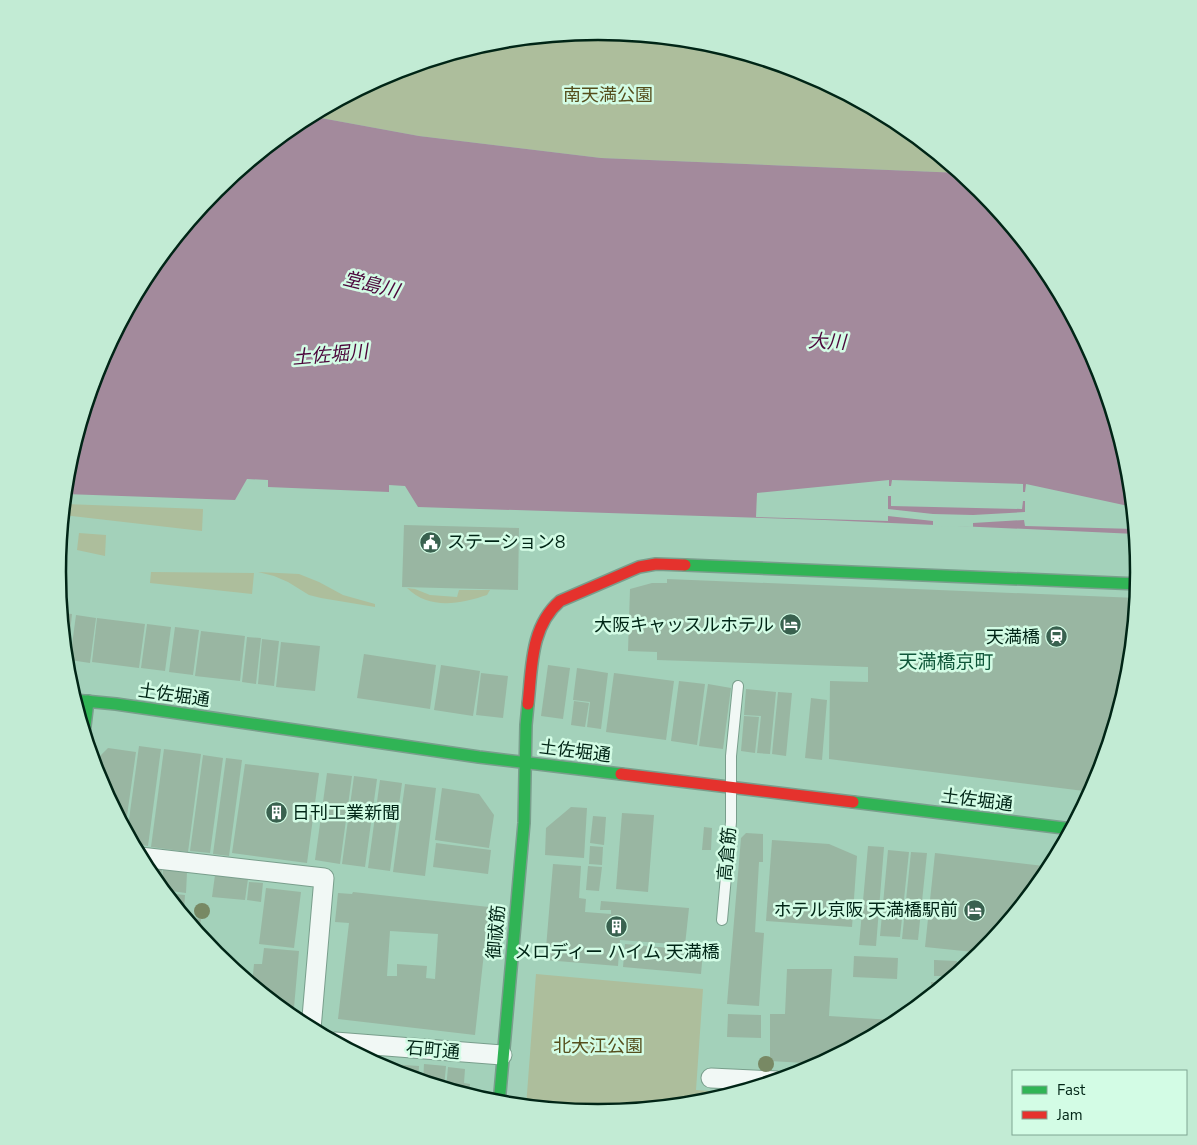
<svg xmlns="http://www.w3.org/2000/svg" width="1197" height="1145" viewBox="0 0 1197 1145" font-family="'Nunito Sans','Noto Sans JP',sans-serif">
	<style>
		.green { fill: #adbe9c }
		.water { fill: #a38a9c }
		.pier { fill: #a3d1ba; fill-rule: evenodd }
		.building { fill: #99b6a2; fill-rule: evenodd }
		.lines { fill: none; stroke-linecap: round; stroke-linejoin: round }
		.lane-casing { stroke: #799e8c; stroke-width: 12 }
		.street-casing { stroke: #799e8c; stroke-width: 21 }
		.fast-casing { stroke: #799e8c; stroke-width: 14 }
		.jam-casing { stroke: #799e8c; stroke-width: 14 }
		.lane { stroke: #f1f8f5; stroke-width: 10 }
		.street { stroke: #f1f8f5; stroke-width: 19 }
		.fast { stroke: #30b455; stroke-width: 11 }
		.jam { stroke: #e5322d; stroke-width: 11 }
		.tree { fill: #788964 }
		.labels { text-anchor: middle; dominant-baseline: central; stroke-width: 5; stroke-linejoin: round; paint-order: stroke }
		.park-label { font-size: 18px; fill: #554e1d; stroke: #d3fce5 }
		.poi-label { font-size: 18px; fill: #002516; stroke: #d3fce5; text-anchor: end }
		.street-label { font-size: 18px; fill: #002516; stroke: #d3fce5 }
		.water-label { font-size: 19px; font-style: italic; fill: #4c063b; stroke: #d3fce5 }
		.neighbourhood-label { font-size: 19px; fill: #10573a; stroke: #d3fce5 }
		.rim { fill: none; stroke: #002516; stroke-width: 2.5 }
	</style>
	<rect width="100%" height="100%" fill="#a3d1ba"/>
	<!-- green -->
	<g class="green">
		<path d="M599,31L704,42L806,73L899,123L961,173L601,158L419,136L310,116L392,72L493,42Z"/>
		<path d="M64,504L203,509L202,531L63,515Z"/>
		<path d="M79,533L106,535L105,556L77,550Z"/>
		<path d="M151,572L254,573L252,594L150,583Z"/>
		<path d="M258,572L299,574L319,582L343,595L375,604V607L321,598L309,595L288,582L274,576Z"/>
		<path d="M407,588L415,589L430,595L457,597L459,590H490L487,595C460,604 429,610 407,588Z"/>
		<path d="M536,974L703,989L696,1090L738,1093L704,1103L599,1114L526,1107Z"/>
	</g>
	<!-- water -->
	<path class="water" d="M310,116L419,136L601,158L961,173L981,190L1049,272L1099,366L1129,467L1136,534L825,520L418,507L405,486L389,485V492L268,487V480L247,479L235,500L65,494L68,467L99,365L149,272L216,190L298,122Z"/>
	<!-- pier -->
	<path class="pier" d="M889,480V486H891L892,480L1023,484V492H1025L1026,484L1133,507L1135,529L1025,526L1024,520L973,523V527L933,526V521L888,516V521L756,517L757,493ZM888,496H891V506L1022,509L1023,501H1025V512L973,515L933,514L888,509Z"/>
	<!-- building -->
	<g class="building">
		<path d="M404,525L519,528L518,590L402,587Z"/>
		<path d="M667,579L1137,598L1129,678L1098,780L1092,792L829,759L830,681L868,682V667L657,660V652L628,651L630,589L652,583H667Z"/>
		<path d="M61,613L72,614L67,660H66Z"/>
		<path d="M76,615L96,618L90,663L70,660Z"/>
		<path d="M97,618L145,624L139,668L92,662Z"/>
		<path d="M147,624L171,627L165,671L141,668Z"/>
		<path d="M175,627L199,630L193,675L169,672Z"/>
		<path d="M201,631L245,636L240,681L195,676Z"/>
		<path d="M247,637L261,638L256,684L242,682Z"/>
		<path d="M262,639L279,641L274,686L258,684Z"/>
		<path d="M281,642L320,646L315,691L276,687Z"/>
		<path d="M364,654L436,665L430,709L357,698Z"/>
		<path d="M441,665L480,671L473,716L434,710Z"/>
		<path d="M548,665L570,668L563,719L541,716Z"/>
		<path d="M577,668L608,673L601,729L587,727L590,702L573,700Z"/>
		<path d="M481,673L508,676L503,718L476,715Z"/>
		<path d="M614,673L674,681L666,740L606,732Z"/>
		<path d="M679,681L705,684L697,745L671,741Z"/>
		<path d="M708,684L731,688L723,749L699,746Z"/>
		<path d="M746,689L776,692L770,754L757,753L761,716L744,715Z"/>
		<path d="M778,692L792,693L786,756L772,754Z"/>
		<path d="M811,698L827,700L822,760L805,758Z"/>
		<path d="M574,701L589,703L585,727L571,725Z"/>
		<path d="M744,716L759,717L755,753L741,751Z"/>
		<path d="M139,746L161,749L148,846L133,844L127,834Z"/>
		<path d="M108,748L136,752L125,830L114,808L116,793L105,792L98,777L100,756Z"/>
		<path d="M164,749L201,754L188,852L151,847Z"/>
		<path d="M203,755L223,758L210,853L190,851Z"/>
		<path d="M226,758L242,760L229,856L213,854Z"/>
		<path d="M245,764L319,773L307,863L232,853Z"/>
		<path d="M327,773L352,776L340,864L315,860Z"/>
		<path d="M354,776L377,779L365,867L342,864Z"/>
		<path d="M380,780L402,783L390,871L368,868Z"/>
		<path d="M405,784L436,788L425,876L393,872Z"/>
		<path d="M442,788L479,794L494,815L489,848L435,840Z"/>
		<path d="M571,807L587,808L584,858L545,855L546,828Z"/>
		<path d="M622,813L654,815L648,892L616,889Z"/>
		<path d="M593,816L606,817L604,845L590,843Z"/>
		<path d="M704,827L712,828L711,850H702Z"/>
		<path d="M746,833L763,834V862H759L755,932L764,933L759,1006L727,1004L741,838Z"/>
		<path d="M772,840L829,844L857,856L852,927L766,921Z"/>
		<path d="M436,843L491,850L488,874L433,867Z"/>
		<path d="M590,846L603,847L602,865L589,864Z"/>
		<path d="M868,846L884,847L876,946L859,945Z"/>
		<path d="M888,850L909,852L900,937L880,936Z"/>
		<path d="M911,852L927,853L918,940L902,939Z"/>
		<path d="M935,853L1052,867L1048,873L983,953L925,947Z"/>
		<path d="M553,864L581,866L579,898L586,899L585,912L611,914V910H600L601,901L689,908L685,945L620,940L618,966L545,960Z"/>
		<path d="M588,866L602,867L599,891L586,890Z"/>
		<path d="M146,868L162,870L160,887L148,873Z"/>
		<path d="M163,870L187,872L186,893L171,891L172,888L161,886Z"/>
		<path d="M215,875L248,879L245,900L212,897Z"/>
		<path d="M249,882L263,883L261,902L247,900Z"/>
		<path d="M266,888L301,892L294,948L259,944Z"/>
		<path d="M353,892L489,907L475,1035L338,1019L349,923L335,922L338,893L352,894ZM390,931L438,934L435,979L426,978L427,966L397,964V976H387Z"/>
		<path d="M165,893L185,895L184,911L179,910Z"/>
		<path d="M185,917L201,919L199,935Z"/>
		<path d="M625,944L703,951L701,974L623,967Z"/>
		<path d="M264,948L299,951L293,1019L252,985L254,964H262Z"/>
		<path d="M854,956L898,958L897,979L853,977Z"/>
		<path d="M934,960L957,961L956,976H934Z"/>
		<path d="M787,969H832L829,1016L893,1020V1026L822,1064L770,1061V1014H785Z"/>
		<path d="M931,982L947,983L931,997Z"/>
		<path d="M728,1014L761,1015V1038L727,1037Z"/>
		<path d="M374,1063L419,1066L418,1081L391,1072Z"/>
		<path d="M424,1064L446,1066L444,1088L423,1082Z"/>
		<path d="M448,1067L465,1069L464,1083L470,1084L469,1096L446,1089Z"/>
	</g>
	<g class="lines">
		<defs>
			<path id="lane" d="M722,920L731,822V756L738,686"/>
			<g id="street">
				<path d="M140,857L324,878L311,1029"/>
				<path d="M335,1042L502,1055"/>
				<path d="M711,1078L777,1081"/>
			</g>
			<g id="fast">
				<path d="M685,565L1139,584"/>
				<path d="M74,700L116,704L479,757L621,774"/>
				<path d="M84,734L88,701"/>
				<path d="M853,802L1072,829"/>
				<path d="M499,1104L524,823L526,725L528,704"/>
			</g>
			<g id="jam">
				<path d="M528,704C532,668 530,627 560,601L639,567L656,564L685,565"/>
				<path d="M621,774L853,802"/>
			</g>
		</defs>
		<!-- lane casing -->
		<use href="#lane" class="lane-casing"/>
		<!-- street casing -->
		<use href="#street" class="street-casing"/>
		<!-- fast casing -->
		<use href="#fast" class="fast-casing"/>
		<!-- jam casing -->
		<use href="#jam" class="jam-casing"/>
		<!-- lane -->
		<use href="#lane" class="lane"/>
		<!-- street -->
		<use href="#street" class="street"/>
		<!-- fast -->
		<use href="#fast" class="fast"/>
		<!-- jam -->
		<use href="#jam" class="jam"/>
	</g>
	<!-- trees -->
	<g class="tree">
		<circle cx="202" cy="911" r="8"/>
		<circle cx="766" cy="1064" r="8"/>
	</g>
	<!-- icons -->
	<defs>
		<symbol id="civic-disc" viewBox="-11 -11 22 22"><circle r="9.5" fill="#39614f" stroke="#d3fce5"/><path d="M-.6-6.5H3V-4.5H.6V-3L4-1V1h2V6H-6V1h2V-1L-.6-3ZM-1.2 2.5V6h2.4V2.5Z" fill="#fff"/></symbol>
		<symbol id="hotel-disc" viewBox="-11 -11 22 22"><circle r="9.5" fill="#39614f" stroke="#d3fce5"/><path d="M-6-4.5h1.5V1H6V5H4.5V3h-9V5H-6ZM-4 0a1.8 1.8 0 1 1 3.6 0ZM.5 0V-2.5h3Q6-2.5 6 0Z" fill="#fff"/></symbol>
		<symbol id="station-disc" viewBox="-11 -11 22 22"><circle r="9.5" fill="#39614f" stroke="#d3fce5"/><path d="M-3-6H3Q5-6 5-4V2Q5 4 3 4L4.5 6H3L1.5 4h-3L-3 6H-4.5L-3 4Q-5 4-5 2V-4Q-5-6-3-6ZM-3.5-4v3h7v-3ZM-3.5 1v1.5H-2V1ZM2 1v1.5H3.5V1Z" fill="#fff"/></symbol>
		<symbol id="building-disc" viewBox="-11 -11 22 22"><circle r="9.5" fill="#39614f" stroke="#d3fce5"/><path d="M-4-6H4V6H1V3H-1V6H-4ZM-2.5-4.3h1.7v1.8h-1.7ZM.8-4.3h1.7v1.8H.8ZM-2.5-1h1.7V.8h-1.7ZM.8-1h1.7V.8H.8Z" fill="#fff"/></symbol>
	</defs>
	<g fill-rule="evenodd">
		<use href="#civic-disc" x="418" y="530" width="25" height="25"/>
		<use href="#hotel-disc" x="778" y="612" width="25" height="25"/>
		<use href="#station-disc" x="1044" y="624" width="25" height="25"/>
		<use href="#building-disc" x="264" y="800" width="25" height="25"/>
		<use href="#hotel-disc" x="962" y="898" width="25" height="25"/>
		<use href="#building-disc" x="604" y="914" width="25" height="25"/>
	</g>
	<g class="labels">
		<!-- park labels -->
		<g class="park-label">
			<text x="608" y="95">南天満公園</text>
			<text x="598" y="1046">北大江公園</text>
		</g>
		<!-- poi labels -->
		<g class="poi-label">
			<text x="447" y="542" text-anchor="start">ステーション8</text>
			<text x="774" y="625">大阪キャッスルホテル</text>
			<text x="1040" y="637">天満橋</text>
			<text x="292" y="813" text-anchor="start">日刊工業新聞</text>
			<text x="958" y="910">ホテル京阪 天満橋駅前</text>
			<text x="617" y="952" text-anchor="middle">メロディー ハイム 天満橋</text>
		</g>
		<!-- street labels -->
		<g class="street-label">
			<text transform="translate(174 695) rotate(8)">土佐堀通</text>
			<text transform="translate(575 751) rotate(7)">土佐堀通</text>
			<text transform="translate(977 800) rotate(7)">土佐堀通</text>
			<text transform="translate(727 854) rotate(-85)">高倉筋</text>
			<text transform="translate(496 932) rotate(-85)">御祓筋</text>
			<text transform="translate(433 1050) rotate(5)">石町通</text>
		</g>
		<!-- water labels -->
		<g class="water-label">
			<text transform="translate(371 285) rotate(14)">堂島川</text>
			<text transform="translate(827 342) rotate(2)">大川</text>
			<text transform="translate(330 355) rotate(-5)">土佐堀川</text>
		</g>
		<!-- neighbourhood labels -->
		<g class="neighbourhood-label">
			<text x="946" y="662">天満橋京町</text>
		</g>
	</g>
	<!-- crop -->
	<path d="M0 0H1197V1145H0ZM66 572a532 532 0 1 1 1064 0a532 532 0 1 1-1064 0Z" fill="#c2ebd4" fill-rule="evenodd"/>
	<path class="rim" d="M66 572a532 532 0 1 1 1064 0a532 532 0 1 1-1064 0Z"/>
	<!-- legend -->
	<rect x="1012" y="1070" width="175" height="65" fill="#d3fce5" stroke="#7fa692"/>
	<rect x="1022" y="1086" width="25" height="8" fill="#30b455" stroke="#7fa692"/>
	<text x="1057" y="1095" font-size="15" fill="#002516">Fast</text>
	<rect x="1022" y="1111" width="25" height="8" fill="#e5322d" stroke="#7fa692"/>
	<text x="1057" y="1120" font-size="15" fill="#002516">Jam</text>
</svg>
